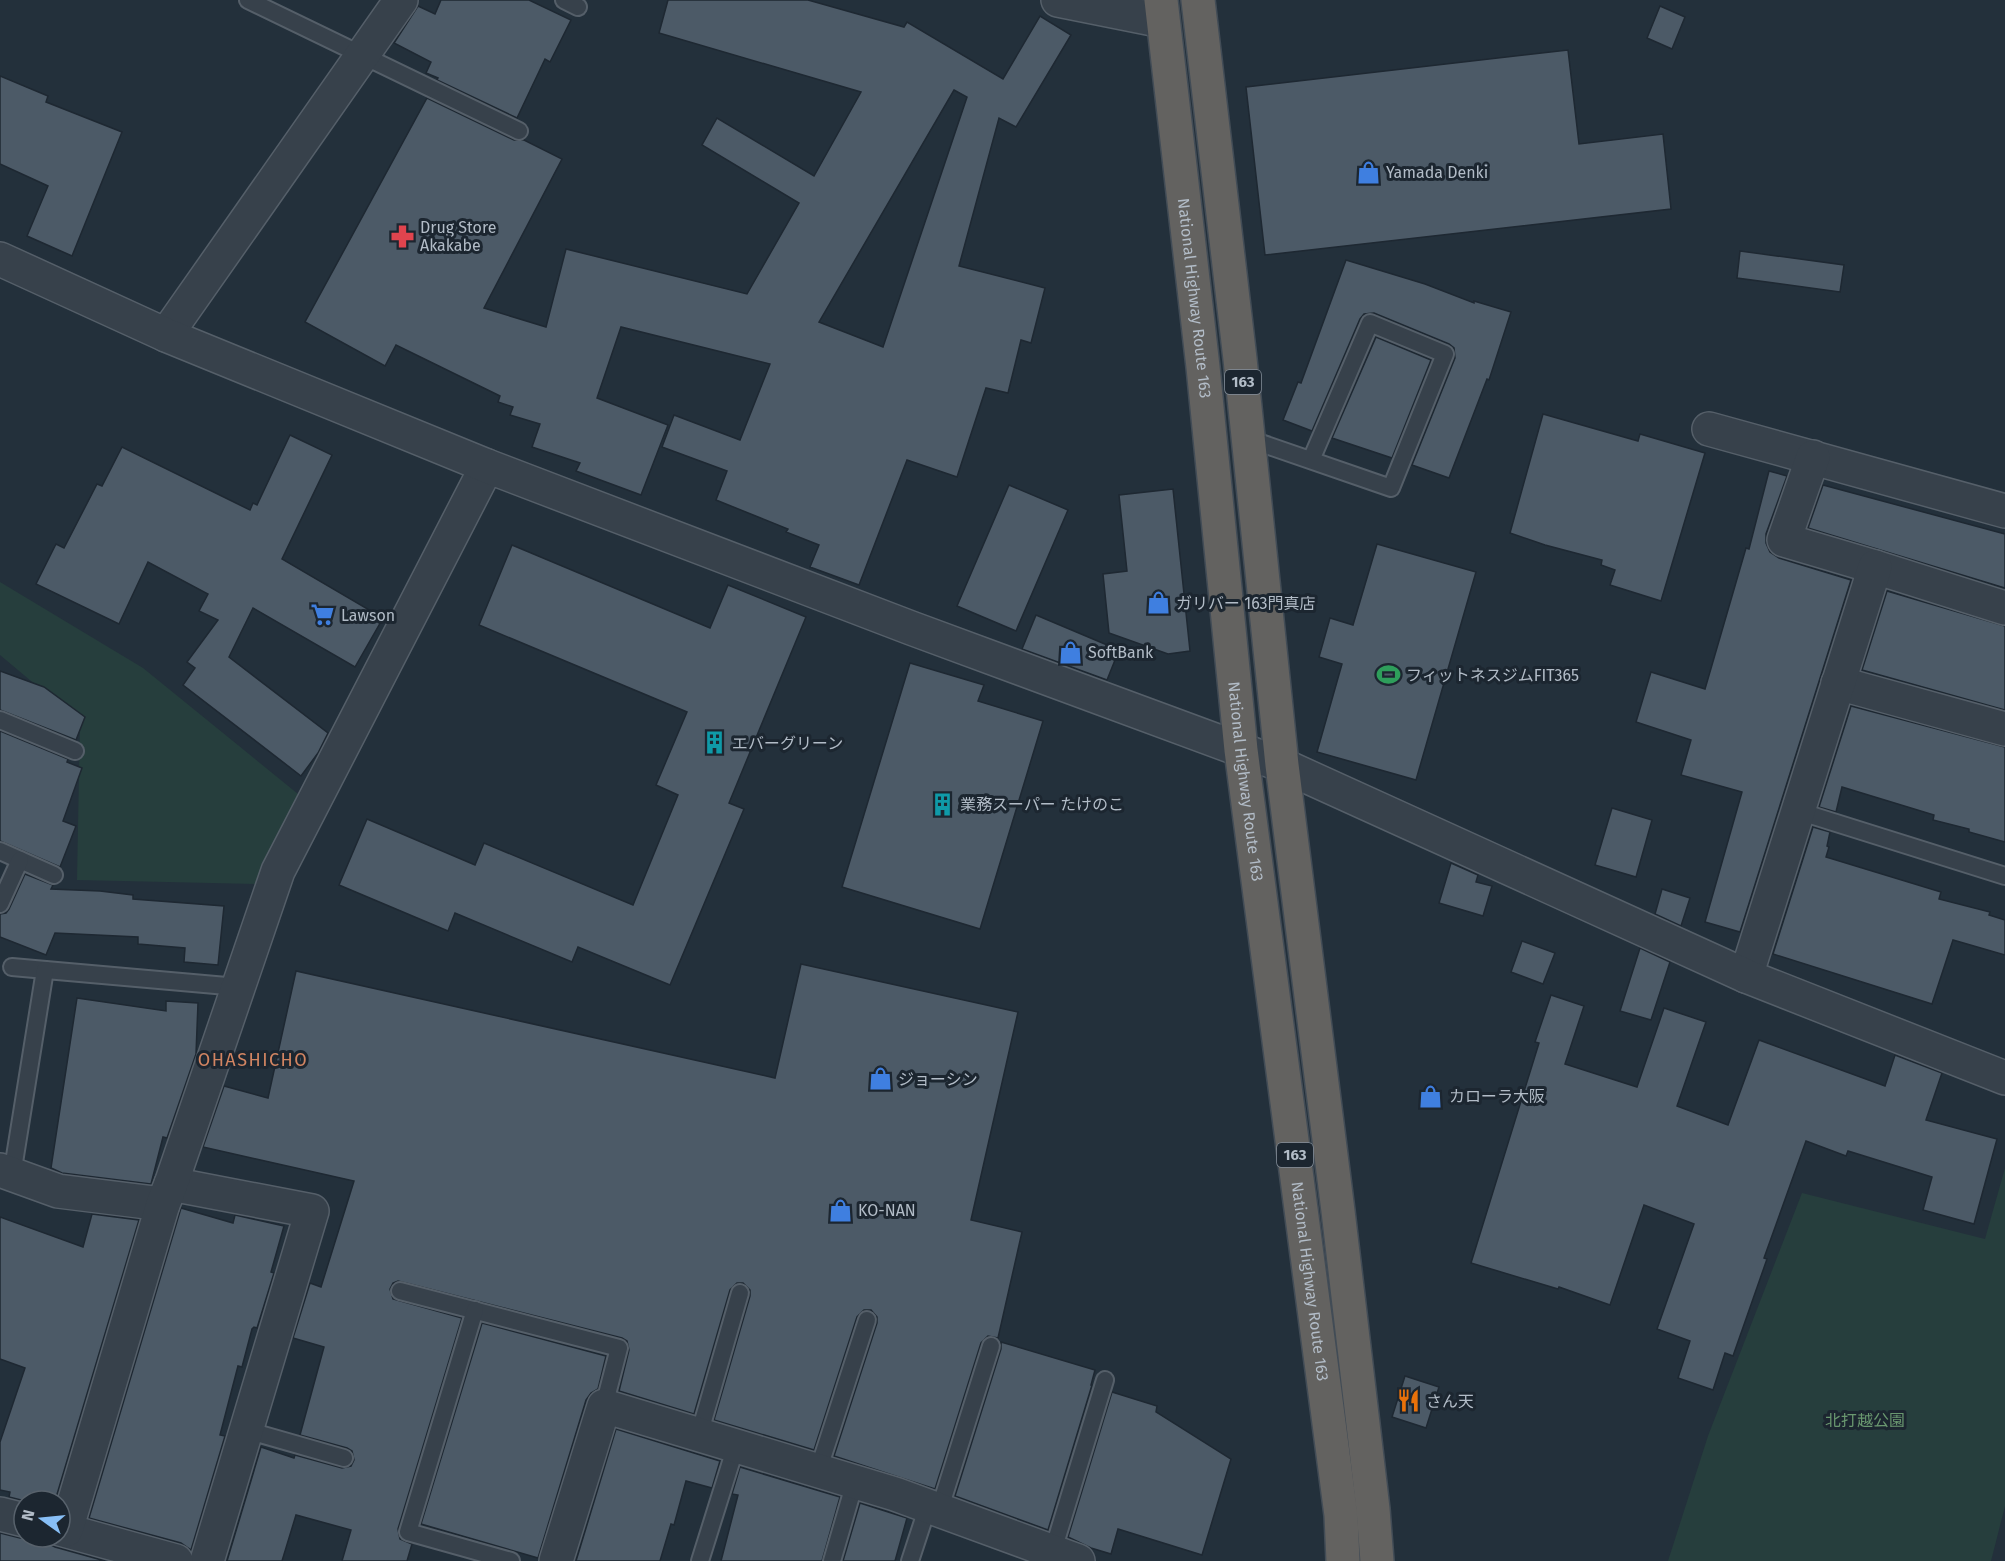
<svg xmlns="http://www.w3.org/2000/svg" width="2005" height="1561" viewBox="0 0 2005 1561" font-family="'Fira Sans','Noto Sans JP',sans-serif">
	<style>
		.green { fill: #263e3d }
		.building { fill: #4c5a67; stroke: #1e2832; stroke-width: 1.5; fill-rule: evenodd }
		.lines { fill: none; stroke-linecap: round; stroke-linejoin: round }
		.service-casing { stroke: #555f69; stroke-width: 20 }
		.minor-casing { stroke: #555f69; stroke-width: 36 }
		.tertiary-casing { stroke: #555f69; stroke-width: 36 }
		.trunk-casing { stroke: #424c56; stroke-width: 36 }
		.service { stroke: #37414b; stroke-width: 16 }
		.minor { stroke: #37414b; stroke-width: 33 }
		.tertiary { stroke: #37414b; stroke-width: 33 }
		.trunk { stroke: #636260; stroke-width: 33 }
		.labels { text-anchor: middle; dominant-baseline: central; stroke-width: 6; stroke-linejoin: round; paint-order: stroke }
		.shield { fill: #1c2630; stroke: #858f9a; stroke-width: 1.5 }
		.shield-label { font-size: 15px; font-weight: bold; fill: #b2bcc7 }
		.poi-label { font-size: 16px; fill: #b2bcc7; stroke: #1c2630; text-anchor: start }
		.street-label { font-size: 16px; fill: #b2bcc7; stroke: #1c2630 }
		.park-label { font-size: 16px; fill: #69976f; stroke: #1c2630 }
		.neighbourhood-label { font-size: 18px; letter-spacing: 1.5px; fill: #d28562; stroke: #1c2630 }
	</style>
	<rect width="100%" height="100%" fill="#23303b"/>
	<!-- green -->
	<g class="green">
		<path d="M0,582L143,668L298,794L257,884L77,880L80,722L0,655Z"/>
		<path d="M2005,1168V1506L1991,1561H1668L1708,1436L1802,1193L1985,1239Z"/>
	</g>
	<!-- building -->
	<g class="building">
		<path d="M441,0H529L571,20L550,62L545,59L517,118L437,80L438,78L426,73L431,62L394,43L418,6L435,14Z"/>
		<path d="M668,0H808L904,27L907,22L1003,79L1040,16L1071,35L1016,127L999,118L959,266L1045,288L1031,343L1021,340L1008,393L986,388L957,477L907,460L859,585L810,567L819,545L786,532L788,529L716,500L727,471L662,447L674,415L740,440L770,364L621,327L597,398L668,425L641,495L576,471L580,463L532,447L540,424L510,415L513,407L498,402L500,396L396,345L385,366L305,322L427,98L514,140H524L562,159L484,308L546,327L566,249L747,294L799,203L702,145L717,118L814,176L861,92L659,33ZM954,90L967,97L883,347L819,322Z"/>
		<path d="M1660,6L1685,17L1672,49L1647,38Z"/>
		<path d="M1568,50L1579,144L1663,134L1671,209L1265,255L1246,87Z"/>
		<path d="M0,76L48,96L46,102L122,132L72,256L27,236L48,186L0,164Z"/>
		<path d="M1740,251L1844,265L1840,292L1737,278Z"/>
		<path d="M1346,260L1425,284L1474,303V301L1511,312L1489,380L1487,379L1449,478L1412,465L1455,358L1454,348L1449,344L1374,313L1364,314L1360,319L1312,431L1283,420L1298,382L1301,383Z"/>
		<path d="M1376,337L1431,360L1392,458L1332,438Z"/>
		<path d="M1543,414L1638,441L1640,434L1705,453L1661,601L1610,585L1615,570L1601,565L1602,560L1545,545L1510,533Z"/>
		<path d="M290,435L332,455L282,559L383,618L355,667L253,608L229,657L328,733L318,753L301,776L183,685L195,668L187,662L218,620L199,611L208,594L148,562L119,624L36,584L56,544L64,548L97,484L102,486L122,447L250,510L253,503L257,505Z"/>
		<path d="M1769,471L1787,476L1766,534V543L1770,552L1779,558L1851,580L1740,932L1705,922L1742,792L1681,775L1691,740L1636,722L1651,672L1705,689L1746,548L1749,549Z"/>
		<path d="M1009,485L1068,510L1016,631L957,606Z"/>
		<path d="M1823,485L2005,534V588L1808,528Z"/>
		<path d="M1173,489L1190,651L1168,654L1109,633L1103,574L1127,571L1119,495Z"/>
		<path d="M1377,544L1476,572L1416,780L1317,752L1342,664L1319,657L1330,618L1353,625Z"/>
		<path d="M512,545L710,628L728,585L806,617L729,803L744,809L670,985L578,947L572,962L455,913L448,931L339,885L367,819L475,865L484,843L633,905L678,795L656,785L687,712L479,625Z"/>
		<path d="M1887,591L2005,626V710L1862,670Z"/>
		<path d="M1036,615L1119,650L1107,680L1022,649Z"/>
		<path d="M910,663L984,685L978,701L1043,721L980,929L842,887Z"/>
		<path d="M0,671L44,687L85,717L76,740L0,710Z"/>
		<path d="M1851,706L2005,747V842L1969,832V829L1933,820L1934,815L1842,787L1836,812L1819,807Z"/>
		<path d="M0,731L68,759L67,762L82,768L63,821L76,826L60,867L0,841Z"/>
		<path d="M1612,808L1652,820L1636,877L1595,865Z"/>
		<path d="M1813,827L1830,832L1827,846L1829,847L1826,857L1941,892L1939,899L1990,912L1989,915L2005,920V955L1953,940L1932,1004L1773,954Z"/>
		<path d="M1451,863L1478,875L1476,882L1492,886L1483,916L1439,903Z"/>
		<path d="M25,874L53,885L51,889L100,891L133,895V899L224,906L218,965L184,962L185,948L138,944V937L55,933L46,955L0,937V914L6,913L9,909Z"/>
		<path d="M1662,889L1690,898L1681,926L1655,914Z"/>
		<path d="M1522,941L1555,953L1543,984L1511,972Z"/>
		<path d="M1640,948L1670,962L1651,1020L1620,1011Z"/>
		<path d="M801,964L1018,1012L971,1220L1022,1232L998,1338L988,1336L981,1343L935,1489L834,1456L877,1323V1317L871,1310H864L857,1317L814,1450L714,1420L750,1296V1290L743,1283H737L730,1290L694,1414L619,1391L629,1350L627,1341L622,1338L398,1281L393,1283L390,1289L393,1299L462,1318L398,1529L400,1539L412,1544L407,1561H342L351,1530L296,1515L282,1561H227L261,1447L294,1458L295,1455L342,1468L351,1466L354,1460L352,1451L347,1448L300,1435L324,1347L293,1338L310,1283L321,1287L354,1181L203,1147L224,1086L268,1098L296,971L775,1078Z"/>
		<path d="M1551,995L1584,1006L1565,1064L1637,1087L1664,1008L1706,1022L1677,1106L1728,1125L1759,1040L1885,1086L1895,1055L1942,1073L1926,1120L1997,1139L1974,1224L1923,1210L1932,1177L1848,1151L1846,1156L1806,1141L1764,1258L1767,1259L1733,1356L1725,1353L1713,1390L1678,1378L1690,1341L1657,1329L1694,1224L1644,1205L1610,1305L1559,1287L1558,1289L1471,1263L1539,1043L1535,1042Z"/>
		<path d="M77,998L166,1011V1001L198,1003L196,1054L167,1138L163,1137L151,1184L62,1173L51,1168Z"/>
		<path d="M181,1208L233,1223L235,1215L284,1226L271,1272L274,1273L257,1328L254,1327L252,1329L242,1367L238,1366L220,1435L225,1436L191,1550L181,1543L89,1518Z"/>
		<path d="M92,1214L139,1220L55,1501H25L9,1497L10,1492L0,1490V1442L25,1368L0,1359V1217L83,1247Z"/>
		<path d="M482,1323L606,1356L598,1389L591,1393L586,1400L538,1558L421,1524Z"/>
		<path d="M1001,1342L1095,1370L1091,1385H1092L1048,1530L955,1496L1001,1349Z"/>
		<path d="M1405,1376L1439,1387L1426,1428L1392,1417Z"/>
		<path d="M1112,1392L1157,1406L1156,1412L1231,1459L1202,1555L1118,1529L1111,1554L1091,1548L1068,1537Z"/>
		<path d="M616,1429L720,1461L712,1488L686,1481L674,1525L671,1524L660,1561H576Z"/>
		<path d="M740,1467L840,1497L822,1561H721L738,1495L732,1494Z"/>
		<path d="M860,1503L907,1518L895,1561H843Z"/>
		<path d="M0,1533L20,1538L44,1537L47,1543L55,1547L105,1561H0Z"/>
	</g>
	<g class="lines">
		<defs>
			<g id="service">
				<path d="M248,0L519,131"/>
				<path d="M564,0L578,7"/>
				<path d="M1249,439L1391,488L1445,354L1370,323L1311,460"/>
				<path d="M0,720L75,751"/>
				<path d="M1798,811L2005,876"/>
				<path d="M0,851L54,875"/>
				<path d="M0,904L20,860"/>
				<path d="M12,967L238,987"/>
				<path d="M12,1175L45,970"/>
				<path d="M400,1291L619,1348L604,1406"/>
				<path d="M475,1310L408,1532L511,1561"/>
				<path d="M246,1430L344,1458"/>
				<path d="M699,1435L740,1293"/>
				<path d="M818,1471L867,1320"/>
				<path d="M939,1511L991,1346"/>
				<path d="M1051,1557L1105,1380"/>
				<path d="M700,1561L736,1446"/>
				<path d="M832,1561L855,1482"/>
				<path d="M910,1561L928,1506"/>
			</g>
			<g id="minor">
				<path d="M1058,0L1163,21"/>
				<path d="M166,335L401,0"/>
				<path d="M1709,429L2005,511"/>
				<path d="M1813,457L1784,540L1875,567L2005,608"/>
				<path d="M1838,683L2005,729"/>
				<path d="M1746,976L1875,567"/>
				<path d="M0,1170L58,1191L163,1204"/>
				<path d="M171,1184L312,1211L207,1561"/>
				<path d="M0,1514L24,1520"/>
				<path d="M60,1529L176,1561"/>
				<path d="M66,1530L163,1204L171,1184L278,871L487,466"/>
				<path d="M556,1561L604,1406L895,1494L1078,1561"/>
			</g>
			<path id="tertiary" d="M0,259L166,335L487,466L911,628L1282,765L1746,976L2005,1078"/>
			<g id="trunk">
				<path id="s1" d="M1161,0L1203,367L1241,750L1341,1515L1343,1561"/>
				<path d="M1198,0L1240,359L1282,765L1338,1211L1373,1509L1377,1561"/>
			</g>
		</defs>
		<!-- service casing -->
		<use href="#service" class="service-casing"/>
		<!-- minor casing -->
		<use href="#minor" class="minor-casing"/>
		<!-- tertiary casing -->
		<use href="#tertiary" class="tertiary-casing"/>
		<!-- trunk casing -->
		<use href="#trunk" class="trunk-casing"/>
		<!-- service -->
		<use href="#service" class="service"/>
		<!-- minor -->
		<use href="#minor" class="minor"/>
		<!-- tertiary -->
		<use href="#tertiary" class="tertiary"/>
		<!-- trunk -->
		<use href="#trunk" class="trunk"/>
	</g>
	<!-- icons -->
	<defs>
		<symbol id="shop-bare" viewBox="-9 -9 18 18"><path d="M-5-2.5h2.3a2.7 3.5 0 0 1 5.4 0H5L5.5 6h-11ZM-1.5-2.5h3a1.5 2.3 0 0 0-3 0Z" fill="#3f7fe0" stroke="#1c2630" stroke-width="2.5" paint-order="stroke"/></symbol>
		<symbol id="pharmacy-bare" viewBox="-9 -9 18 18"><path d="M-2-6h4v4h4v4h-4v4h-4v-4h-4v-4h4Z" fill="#e0444e" stroke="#1c2630" stroke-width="2.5" paint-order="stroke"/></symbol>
		<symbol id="supermarket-bare" viewBox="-9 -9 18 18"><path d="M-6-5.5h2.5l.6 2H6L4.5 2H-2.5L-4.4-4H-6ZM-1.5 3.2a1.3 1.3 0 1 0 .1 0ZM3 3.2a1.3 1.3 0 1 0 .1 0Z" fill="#3f7fe0" stroke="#1c2630" stroke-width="2.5" paint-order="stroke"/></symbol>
		<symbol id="stadium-bare" viewBox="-9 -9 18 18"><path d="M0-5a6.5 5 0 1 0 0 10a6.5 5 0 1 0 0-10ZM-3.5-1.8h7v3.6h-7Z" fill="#2e9e5b" stroke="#1c2630" stroke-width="2.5" paint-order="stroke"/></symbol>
		<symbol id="building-bare" viewBox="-9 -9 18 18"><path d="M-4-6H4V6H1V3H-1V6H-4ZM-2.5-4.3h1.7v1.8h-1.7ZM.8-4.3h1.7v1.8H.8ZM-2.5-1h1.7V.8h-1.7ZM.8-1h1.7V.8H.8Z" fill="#0f9aa8" stroke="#1c2630" stroke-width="2.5" paint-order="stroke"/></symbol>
		<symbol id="restaurant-bare" viewBox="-9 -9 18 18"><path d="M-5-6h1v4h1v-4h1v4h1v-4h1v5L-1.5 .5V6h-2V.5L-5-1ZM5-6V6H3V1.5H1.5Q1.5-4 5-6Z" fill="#e8710a" stroke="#1c2630" stroke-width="2.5" paint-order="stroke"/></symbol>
	</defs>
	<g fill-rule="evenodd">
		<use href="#shop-bare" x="1352" y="156" width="33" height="33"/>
		<use href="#pharmacy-bare" x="386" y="220" width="33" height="33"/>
		<use href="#shop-bare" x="1142" y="586" width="33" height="33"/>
		<use href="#supermarket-bare" x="306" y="598" width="33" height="33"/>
		<use href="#shop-bare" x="1054" y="636" width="33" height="33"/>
		<use href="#stadium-bare" x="1372" y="658" width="33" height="33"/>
		<use href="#building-bare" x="698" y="726" width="33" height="33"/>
		<use href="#building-bare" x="926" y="788" width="33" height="33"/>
		<use href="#shop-bare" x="864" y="1062" width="33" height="33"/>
		<use href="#shop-bare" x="1414" y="1080" width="33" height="33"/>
		<use href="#shop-bare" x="824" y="1194" width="33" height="33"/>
		<use href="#restaurant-bare" x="1392" y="1384" width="33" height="33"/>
	</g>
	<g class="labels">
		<!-- shield labels -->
		<g class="shield">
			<rect x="1225" y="370" width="36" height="24" rx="4.5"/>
			<rect x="1277" y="1143" width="36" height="24" rx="4.5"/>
		</g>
		<g class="shield-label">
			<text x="1243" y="382">163</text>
			<text x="1295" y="1155">163</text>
		</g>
		<!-- poi labels -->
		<g class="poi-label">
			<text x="1386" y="172">Yamada Denki</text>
			<text x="420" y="227">Drug Store<tspan x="420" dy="18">Akakabe</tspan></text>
			<text x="1176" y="603">ガリバー 163門真店</text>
			<text x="341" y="615">Lawson</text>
			<text x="1088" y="652">SoftBank</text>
			<text x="1406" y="675">フィットネスジムFIT365</text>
			<text x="732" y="743">エバーグリーン</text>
			<text x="960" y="804">業務スーパー たけのこ</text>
			<text x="898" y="1079">ジョーシン</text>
			<text x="1449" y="1096">カローラ大阪</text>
			<text x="858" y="1210">KO-NAN</text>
			<text x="1426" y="1401">さん天</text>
		</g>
		<!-- street labels -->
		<g class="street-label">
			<text stroke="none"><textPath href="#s1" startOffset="300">National Highway Route 163</textPath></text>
			<text stroke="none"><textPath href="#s1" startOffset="786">National Highway Route 163</textPath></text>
			<text stroke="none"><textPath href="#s1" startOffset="1290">National Highway Route 163</textPath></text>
		</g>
		<!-- park labels -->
		<g class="park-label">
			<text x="1865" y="1420">北打越公園</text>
		</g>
		<!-- neighbourhood labels -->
		<g class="neighbourhood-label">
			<text x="253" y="1060">OHASHICHO</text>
		</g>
	</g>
	<!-- north arrow -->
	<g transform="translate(42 1519) rotate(285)"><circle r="28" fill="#1c2630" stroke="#58626c" stroke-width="1.5"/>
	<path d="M0-4.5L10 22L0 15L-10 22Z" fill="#88bff6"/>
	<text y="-9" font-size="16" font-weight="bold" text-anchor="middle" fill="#b2bcc7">N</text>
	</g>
</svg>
